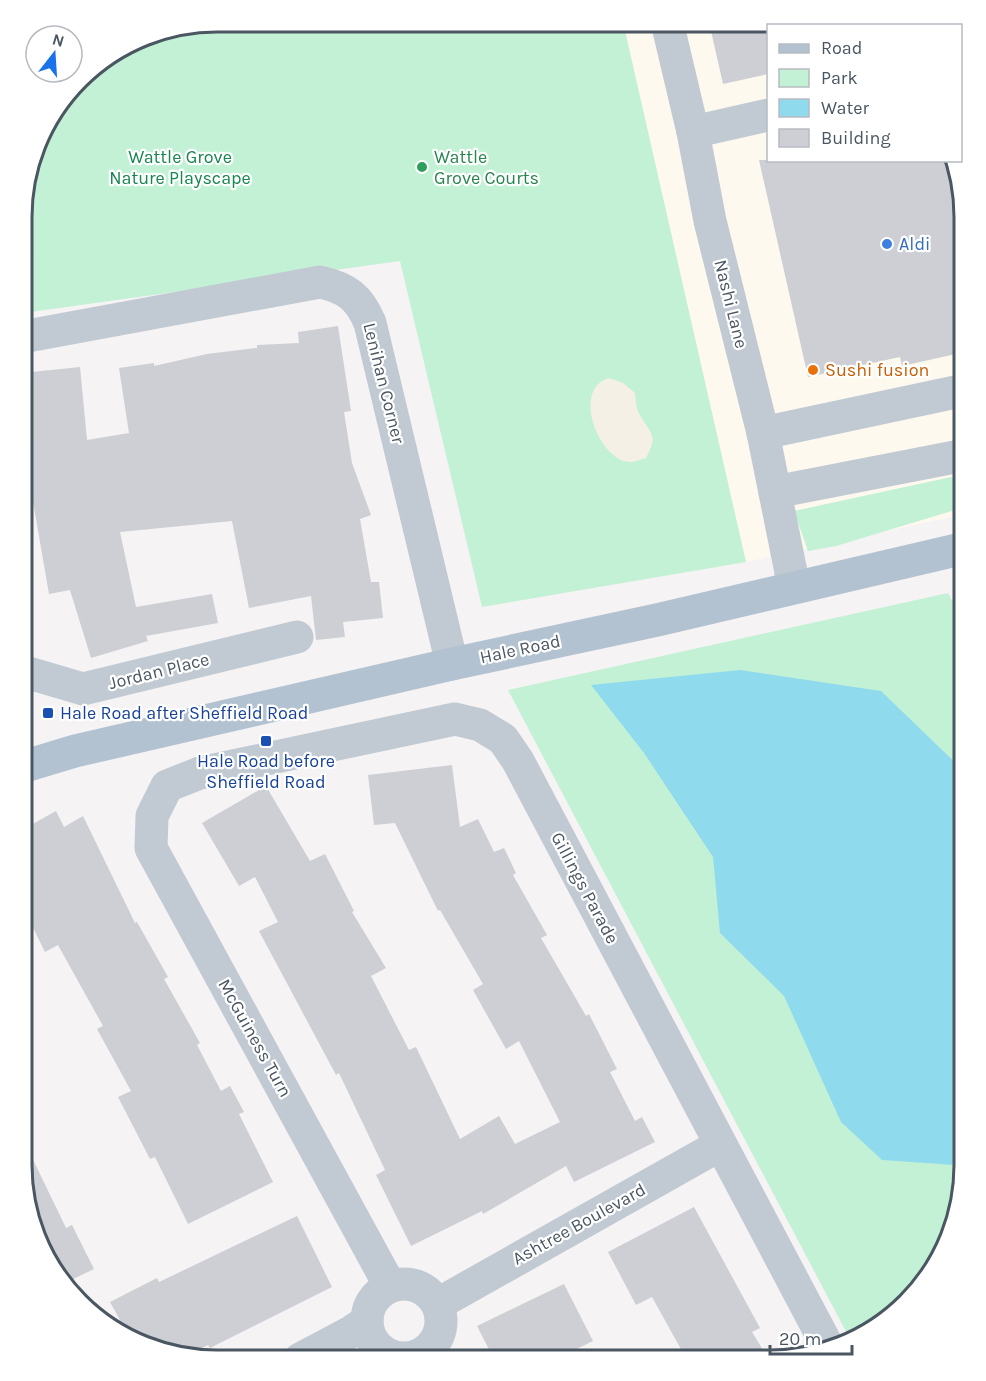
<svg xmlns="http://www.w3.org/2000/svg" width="986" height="1381" viewBox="0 0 986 1381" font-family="Karla,sans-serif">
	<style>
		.commercial { fill: #fdf9ef }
		.green { fill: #c3f1d5 }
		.sand { fill: #f5f0e5 }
		.water { fill: #90daee }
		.building { fill: #cdcfd5 }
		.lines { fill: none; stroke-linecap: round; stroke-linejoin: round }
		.minor { stroke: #c1cad2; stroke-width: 33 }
		.major { stroke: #b3c2d1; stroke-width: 33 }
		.leisure-dot { fill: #2e9e5b; stroke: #fff; stroke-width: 2 }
		.shop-dot { fill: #3f7fe0; stroke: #fff; stroke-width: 2 }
		.food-dot { fill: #e8710a; stroke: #fff; stroke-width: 2 }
		.transit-dot { fill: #1a4fb4; stroke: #fff; stroke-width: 2 }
		.labels { text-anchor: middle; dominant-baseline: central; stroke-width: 4.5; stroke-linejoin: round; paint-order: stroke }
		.park-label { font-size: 18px; fill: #17864f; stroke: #fff }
		.leisure-label { font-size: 18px; fill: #27864d; stroke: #fff; text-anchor: start }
		.shop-label { font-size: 18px; fill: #366cbe; stroke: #fff; text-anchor: start }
		.street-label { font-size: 18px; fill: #4a5661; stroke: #fff }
		.food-label { font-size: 18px; fill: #c56008; stroke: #fff; text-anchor: start }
		.transit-label { font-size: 18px; fill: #164399; stroke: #fff; text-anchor: start }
		.rim { fill: none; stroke: #4a5661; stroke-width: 3 }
	</style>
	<rect width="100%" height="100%" fill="#f5f3f3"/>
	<!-- commercial -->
	<path class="commercial" d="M623,22L796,23L802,25L768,26V160L952,161L965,216V514L746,562Z"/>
	<!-- green -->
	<g class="green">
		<path d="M216,21L623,22L746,562L482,607L400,261L23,313V190L47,119L88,69L153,31Z"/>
		<path d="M965,474V507L836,546L808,551L794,511Z"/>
		<path d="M948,593L965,624V1178L932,1274L856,1340L851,1341L508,690Z"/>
	</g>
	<!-- sand -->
	<path class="sand" d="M609,378L623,383L635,393C636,401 636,410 641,417C652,435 658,436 646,458C642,459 637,461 633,462C600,465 570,389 609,378Z"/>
	<!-- water -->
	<path class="water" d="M740,670L881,691L965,772V1178L960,1192L954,1165L882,1160L841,1122L784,996L720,933L713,857L644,753L591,685Z"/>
	<!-- building -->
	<g class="building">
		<path d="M709,22L768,23V74L723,84Z"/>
		<path d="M759,160H952L965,216V352L902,366L900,357L808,377Z"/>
		<path d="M338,326L351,411L344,412L352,463L371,515L360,519L371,582H379L383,618L343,622L345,637L316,640L311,596L249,608L232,521L120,532L136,607L212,594L218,623L146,636L148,641L91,658L70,590L49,594L22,438V373L80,367L87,440L129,433L119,368L154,363V366L207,354L257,348V345L299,343L298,332Z"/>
		<path d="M452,765L460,827L478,819L494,852L504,848L516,873L513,875L547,935L541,938L586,1016L589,1014L617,1069L610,1072L635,1121L642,1117L655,1142L574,1182L566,1166L483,1214L482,1211L411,1246L376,1175L385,1170L339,1073L336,1075L259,931L278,922L255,877L239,886L202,823L266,786L310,861L325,854L354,911L352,912L386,968L371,976L409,1050L416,1047L460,1139L499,1116L515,1144L560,1122L519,1041L506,1049L473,990L483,984L440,910L438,911L395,823L374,825L368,775Z"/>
		<path d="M56,811L64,827L83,816L135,923L137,922L168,977L164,979L200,1043L197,1045L221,1091L230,1086L244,1112L239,1114L273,1182L188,1224L155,1157L150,1159L118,1097L131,1091L97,1029L103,1026L58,945L45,952L21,903L22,830Z"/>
		<path d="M25,1143L66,1228L72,1225L94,1269L67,1282L41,1251L21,1165V1144Z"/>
		<path d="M694,1207L760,1328L752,1332L769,1360H687L652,1297L636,1305L608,1252Z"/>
		<path d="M297,1216L332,1287L210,1348L208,1345L186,1356L126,1331L110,1302L157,1278L159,1282Z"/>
		<path d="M564,1284L593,1341L556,1359H494L477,1326Z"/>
	</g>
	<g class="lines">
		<!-- minor -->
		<g class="minor">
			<path d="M667,22L693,132L710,221L763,433L794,587"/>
			<path d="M693,132L768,115"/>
			<path d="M22,337L320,282C347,288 359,297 370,323L452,664"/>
			<path d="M763,433L965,390"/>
			<path d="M775,492L965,455"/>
			<path d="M22,671L83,689L297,637"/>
			<circle cx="404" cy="1321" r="37"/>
			<path d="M390,1286L151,848L152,816L167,786L200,773L455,719L480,725L503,739L518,761L828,1347"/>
			<path d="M438,1304L720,1145"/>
			<path d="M300,1359L351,1332L367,1321"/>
		</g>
		<!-- major -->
		<path class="major" d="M22,767L75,751L452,664L657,620L965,548"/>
	</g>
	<!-- markers -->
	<circle class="leisure-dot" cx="422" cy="167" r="6"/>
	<circle class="shop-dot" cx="887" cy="244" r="6"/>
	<circle class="food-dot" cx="813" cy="370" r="6"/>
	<g class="transit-dot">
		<rect x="42" y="707" width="12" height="12" rx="3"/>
		<rect x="260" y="735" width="12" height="12" rx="3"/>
	</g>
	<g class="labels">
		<!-- park labels -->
		<g class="park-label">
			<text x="180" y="157">Wattle Grove<tspan x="180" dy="21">Nature Playscape</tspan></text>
		</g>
		<!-- leisure labels -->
		<g class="leisure-label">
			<text x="434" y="157">Wattle<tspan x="434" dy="21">Grove Courts</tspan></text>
		</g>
		<!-- shop labels -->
		<g class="shop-label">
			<text x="899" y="244">Aldi</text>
		</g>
		<!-- street labels -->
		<g class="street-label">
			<text transform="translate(731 304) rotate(76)">Nashi Lane</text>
			<text transform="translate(384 383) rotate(76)">Lenihan Corner</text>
			<text transform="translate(520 649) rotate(-12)">Hale Road</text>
			<text transform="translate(159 671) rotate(-14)">Jordan Place</text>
			<text transform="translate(585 888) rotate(62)">Gillings Parade</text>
			<text transform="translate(255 1038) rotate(61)">McGuiness Turn</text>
			<text transform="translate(579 1224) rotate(-29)">Ashtree Boulevard</text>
		</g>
		<!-- food labels -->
		<g class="food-label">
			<text x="825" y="370">Sushi fusion</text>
		</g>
		<!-- transit labels -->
		<g class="transit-label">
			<text x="60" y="713">Hale Road after Sheffield Road</text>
			<text x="266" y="761" text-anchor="middle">Hale Road before<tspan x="266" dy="21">Sheffield Road</tspan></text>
		</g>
	</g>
	<!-- crop -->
	<path d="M0 0H986V1381H0ZM217 32H769A185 185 0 0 1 954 217V1165A185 185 0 0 1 769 1350H217A185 185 0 0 1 32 1165V217A185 185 0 0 1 217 32Z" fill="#fff" fill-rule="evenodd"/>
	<path class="rim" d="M217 32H769A185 185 0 0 1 954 217V1165A185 185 0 0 1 769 1350H217A185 185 0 0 1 32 1165V217A185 185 0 0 1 217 32Z"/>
	<!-- legend -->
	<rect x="767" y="24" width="195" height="138" fill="#ffffff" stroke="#b7bbc0" stroke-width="1.5"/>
	<rect x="779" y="44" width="30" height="9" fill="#b3c2d1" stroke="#b7bbc0" stroke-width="1.5"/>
	<text x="821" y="54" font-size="18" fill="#4a5661">Road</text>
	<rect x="779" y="69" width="30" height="18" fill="#c3f1d5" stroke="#b7bbc0" stroke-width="1.5"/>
	<text x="821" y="84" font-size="18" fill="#4a5661">Park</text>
	<rect x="779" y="99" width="30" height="18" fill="#90daee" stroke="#b7bbc0" stroke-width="1.5"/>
	<text x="821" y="114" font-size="18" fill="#4a5661">Water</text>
	<rect x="779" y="129" width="30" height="18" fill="#cdcfd5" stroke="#b7bbc0" stroke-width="1.5"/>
	<text x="821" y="144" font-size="18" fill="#4a5661">Building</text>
	<!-- north arrow -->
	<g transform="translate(54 54) rotate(17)"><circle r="28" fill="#ffffff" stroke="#b7bbc0" stroke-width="1.5"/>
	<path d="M0-4.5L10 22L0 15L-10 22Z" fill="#1a73e8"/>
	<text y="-9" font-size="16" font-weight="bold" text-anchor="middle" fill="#4a5661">N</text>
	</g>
	<!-- scale -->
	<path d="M770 1345v9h82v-9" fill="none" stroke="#4a5661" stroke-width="3"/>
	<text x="779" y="1345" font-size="18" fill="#4a5661" stroke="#ffffff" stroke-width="4.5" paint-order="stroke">20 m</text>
</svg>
